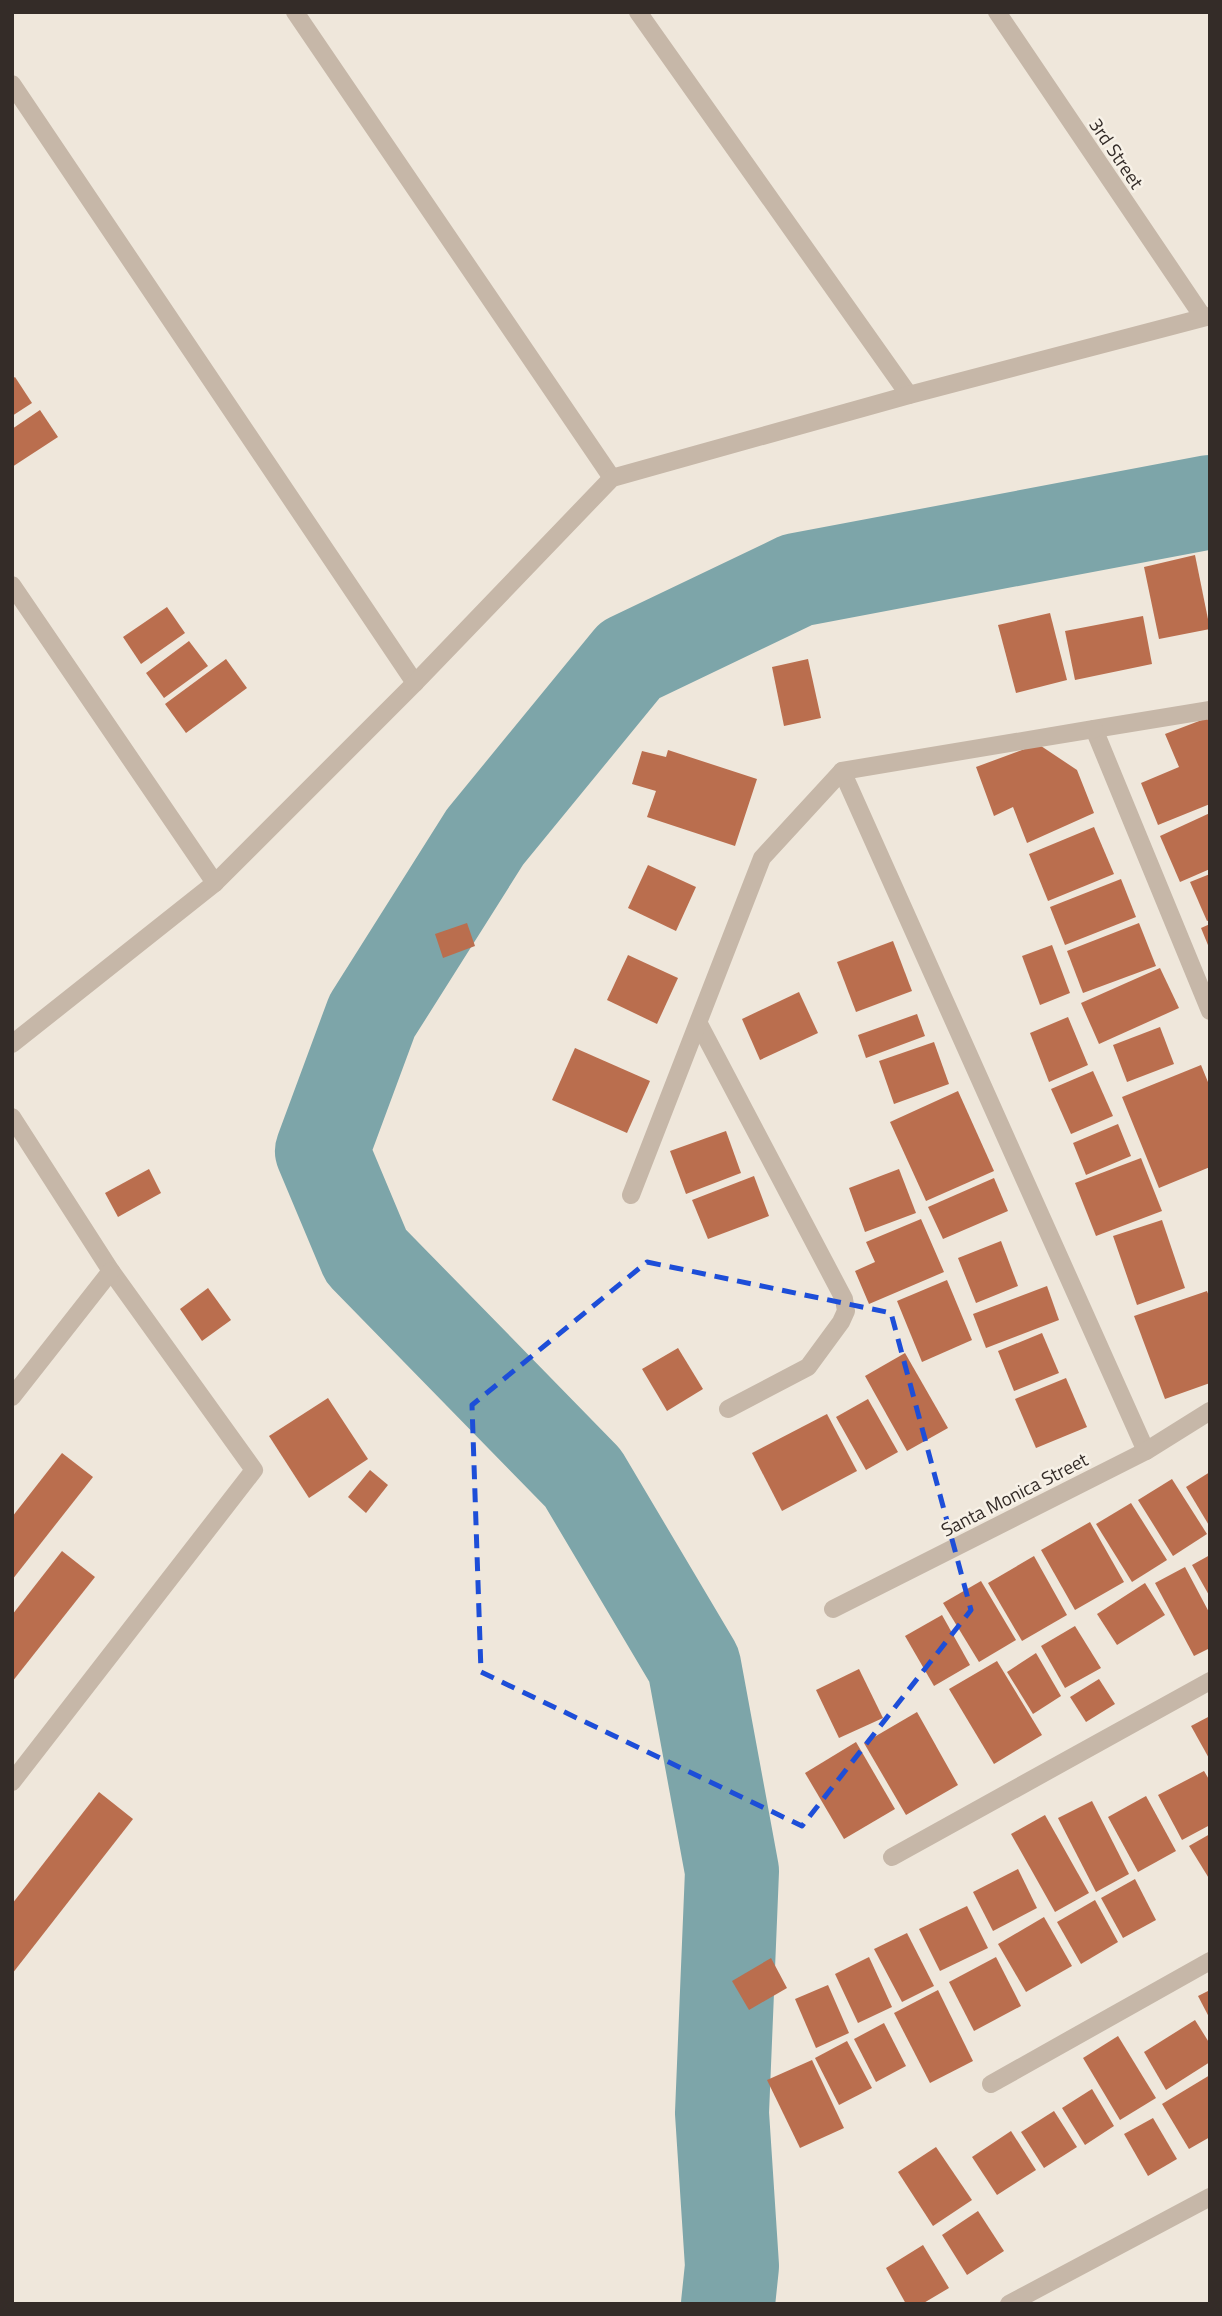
<svg xmlns="http://www.w3.org/2000/svg" width="1222" height="2316" viewBox="0 0 1222 2316" font-family="'Titillium Web',sans-serif">
	<style>
		.lines { fill: none; stroke-linecap: round; stroke-linejoin: round }
		.river { stroke: #7da5a9; stroke-width: 94 }
		.building { fill: #ba6e4e }
		.minor { stroke: #c6b7a8; stroke-width: 18 }
		.marked { fill: none; stroke: #1d4ed8; stroke-width: 5; stroke-dasharray: 14 9; stroke-linejoin: round }
		.labels { text-anchor: middle; dominant-baseline: central; stroke-width: 5; stroke-linejoin: round; paint-order: stroke }
		.street-label { font-size: 19px; fill: #342c28; stroke: #f7f1e7 }
	</style>
	<rect width="100%" height="100%" fill="#efe7db"/>
	<g class="lines">
		<!-- river -->
		<path class="river" d="M728,2304L732,2266L722,2113L732,1871L694,1665L583,1478L366,1256L322,1151L372,1016L485,837L630,660L797,580L1210,502"/>
	</g>
	<!-- building -->
	<g class="building">
		<path d="M15,377L32,403L12,416V379Z"/>
		<path d="M40,410L58,437L12,467V429Z"/>
		<path d="M1195,555L1210,629L1159,639L1144,567Z"/>
		<path d="M167,607L185,633L141,664L123,637Z"/>
		<path d="M1050,613L1067,680L1016,693L998,625Z"/>
		<path d="M1143,616L1152,664L1075,680L1065,631Z"/>
		<path d="M189,641L208,666L164,698L146,673Z"/>
		<path d="M226,659L247,688L186,733L165,704Z"/>
		<path d="M808,659L821,718L784,726L772,667Z"/>
		<path d="M1207,718L1210,725V804L1158,825L1141,783L1179,767L1165,734Z"/>
		<path d="M1038,744L1077,770L1094,813L1027,843L1013,807L994,816L976,767Z"/>
		<path d="M668,750L757,779L735,846L647,817L656,791L632,784L642,751L666,757Z"/>
		<path d="M1210,813V869L1180,882L1160,836Z"/>
		<path d="M1094,827L1114,874L1048,901L1029,854Z"/>
		<path d="M648,865L696,887L676,931L628,908Z"/>
		<path d="M1210,874V920L1207,921L1190,882Z"/>
		<path d="M1121,879L1136,917L1065,945L1050,907Z"/>
		<path d="M467,923L475,946L443,958L435,934Z"/>
		<path d="M1139,923L1156,966L1083,993L1067,951Z"/>
		<path d="M1210,924V950L1201,928Z"/>
		<path d="M893,941L912,991L856,1012L837,962Z"/>
		<path d="M1052,945L1070,993L1040,1005L1022,956Z"/>
		<path d="M628,955L678,978L657,1024L607,1000Z"/>
		<path d="M1160,968L1179,1008L1099,1044L1081,1003Z"/>
		<path d="M799,992L818,1033L760,1060L742,1019Z"/>
		<path d="M917,1014L925,1036L866,1058L858,1035Z"/>
		<path d="M1068,1017L1088,1065L1049,1082L1030,1033Z"/>
		<path d="M1160,1027L1174,1064L1127,1082L1113,1045Z"/>
		<path d="M934,1042L949,1084L894,1104L879,1061Z"/>
		<path d="M575,1048L650,1081L627,1133L552,1100Z"/>
		<path d="M1201,1065L1210,1087V1167L1159,1188L1122,1097Z"/>
		<path d="M1093,1071L1113,1116L1071,1134L1051,1089Z"/>
		<path d="M958,1091L994,1171L926,1201L890,1122Z"/>
		<path d="M1118,1124L1131,1156L1086,1175L1073,1143Z"/>
		<path d="M726,1131L741,1173L686,1194L670,1151Z"/>
		<path d="M1141,1158L1162,1211L1096,1236L1075,1183Z"/>
		<path d="M149,1169L161,1193L118,1217L105,1193Z"/>
		<path d="M899,1169L916,1213L865,1232L849,1188Z"/>
		<path d="M754,1176L769,1216L708,1239L692,1200Z"/>
		<path d="M994,1178L1008,1211L943,1239L928,1207Z"/>
		<path d="M921,1219L944,1272L869,1304L855,1271L875,1262L866,1242Z"/>
		<path d="M1162,1220L1185,1288L1137,1305L1113,1236Z"/>
		<path d="M1001,1241L1018,1286L976,1303L958,1258Z"/>
		<path d="M947,1280L972,1340L922,1362L897,1301Z"/>
		<path d="M1047,1286L1059,1320L986,1348L973,1314Z"/>
		<path d="M208,1288L231,1320L202,1341L180,1309Z"/>
		<path d="M1207,1291L1210,1299V1383L1165,1399L1134,1316Z"/>
		<path d="M1042,1333L1059,1373L1014,1391L998,1351Z"/>
		<path d="M678,1348L703,1389L667,1411L642,1369Z"/>
		<path d="M905,1353L948,1428L907,1451L865,1376Z"/>
		<path d="M1066,1378L1087,1427L1036,1448L1015,1399Z"/>
		<path d="M328,1398L368,1459L309,1498L269,1436Z"/>
		<path d="M868,1399L898,1452L866,1470L836,1417Z"/>
		<path d="M827,1414L857,1471L782,1511L752,1453Z"/>
		<path d="M62,1453L93,1477L12,1580V1517Z"/>
		<path d="M370,1470L388,1485L366,1513L348,1497Z"/>
		<path d="M1210,1472V1527L1186,1487Z"/>
		<path d="M1172,1479L1207,1534L1173,1556L1138,1500Z"/>
		<path d="M1131,1503L1167,1560L1132,1582L1096,1524Z"/>
		<path d="M1090,1522L1124,1582L1075,1610L1041,1550Z"/>
		<path d="M62,1551L95,1577L12,1682V1615Z"/>
		<path d="M1210,1555V1597L1192,1565Z"/>
		<path d="M1034,1556L1067,1615L1022,1641L988,1583Z"/>
		<path d="M1185,1567L1210,1614V1648L1194,1656L1155,1583Z"/>
		<path d="M981,1581L1016,1640L979,1662L943,1603Z"/>
		<path d="M1145,1583L1165,1615L1117,1645L1097,1614Z"/>
		<path d="M942,1615L970,1665L934,1686L905,1636Z"/>
		<path d="M1075,1626L1101,1668L1065,1688L1041,1646Z"/>
		<path d="M1036,1653L1061,1696L1033,1714L1007,1672Z"/>
		<path d="M997,1661L1042,1735L994,1764L949,1689Z"/>
		<path d="M859,1669L883,1718L839,1738L816,1690Z"/>
		<path d="M1099,1679L1115,1704L1086,1722L1070,1697Z"/>
		<path d="M917,1712L958,1785L906,1815L864,1743Z"/>
		<path d="M1210,1716V1760L1191,1726Z"/>
		<path d="M856,1742L895,1809L844,1839L805,1773Z"/>
		<path d="M1204,1771L1210,1781V1825L1182,1840L1158,1795Z"/>
		<path d="M99,1792L133,1819L12,1974V1904Z"/>
		<path d="M1146,1796L1176,1851L1138,1872L1108,1817Z"/>
		<path d="M1092,1801L1129,1874L1096,1892L1058,1818Z"/>
		<path d="M1045,1815L1089,1893L1055,1912L1011,1834Z"/>
		<path d="M1210,1834V1880L1189,1846Z"/>
		<path d="M1018,1869L1037,1908L993,1931L973,1892Z"/>
		<path d="M1135,1879L1156,1920L1123,1938L1101,1898Z"/>
		<path d="M1095,1900L1118,1942L1081,1964L1057,1922Z"/>
		<path d="M967,1906L988,1948L940,1971L919,1929Z"/>
		<path d="M1044,1917L1072,1966L1026,1992L998,1944Z"/>
		<path d="M907,1933L934,1986L902,2002L874,1949Z"/>
		<path d="M869,1957L892,2007L858,2023L835,1974Z"/>
		<path d="M996,1957L1021,2006L974,2031L949,1982Z"/>
		<path d="M771,1958L787,1988L749,2010L732,1981Z"/>
		<path d="M828,1985L849,2033L816,2048L795,1999Z"/>
		<path d="M938,1990L973,2061L930,2083L894,2013Z"/>
		<path d="M1210,1990V2019L1198,1996Z"/>
		<path d="M1195,2020L1210,2044V2062L1166,2090L1144,2052Z"/>
		<path d="M884,2023L906,2066L876,2082L854,2039Z"/>
		<path d="M1118,2036L1156,2098L1120,2120L1083,2058Z"/>
		<path d="M847,2041L872,2088L839,2105L815,2058Z"/>
		<path d="M812,2060L844,2128L800,2148L767,2080Z"/>
		<path d="M1210,2075V2137L1189,2149L1162,2104Z"/>
		<path d="M1092,2089L1114,2126L1085,2145L1062,2108Z"/>
		<path d="M1054,2111L1077,2147L1044,2168L1021,2132Z"/>
		<path d="M1153,2118L1177,2159L1148,2176L1124,2134Z"/>
		<path d="M1011,2131L1036,2170L997,2195L972,2157Z"/>
		<path d="M936,2147L972,2200L933,2226L898,2172Z"/>
		<path d="M978,2211L1004,2251L967,2275L942,2235Z"/>
		<path d="M923,2245L949,2288L922,2304H906L886,2268Z"/>
	</g>
	<g class="lines">
		<!-- minor -->
		<g class="minor">
			<path d="M295,12L612,478"/>
			<path d="M638,12L909,395"/>
			<path d="M997,12L1203,317"/>
			<path d="M12,84L415,683"/>
			<path d="M12,585L215,883"/>
			<path d="M1210,710L1094,729L1210,1011"/>
			<path d="M842,771L1146,1451"/>
			<path d="M699,1024L844,1299L846,1311L841,1322L808,1367L728,1409"/>
			<path d="M12,1044L215,883L415,683L612,478L909,395L1210,316"/>
			<path d="M12,1117L111,1271L254,1470L12,1782"/>
			<path d="M631,1195L762,858L842,771L1094,729"/>
			<path d="M12,1397L111,1271"/>
			<path d="M833,1609L1146,1451L1210,1411"/>
			<path d="M892,1857L1210,1681"/>
			<path d="M991,2084L1210,1961"/>
			<path d="M1009,2304L1210,2197"/>
		</g>
	</g>
	<!-- marked area -->
	<path class="marked" d="M647,1262L891,1313L971,1610L802,1826L481,1672L472,1405Z"/>
	<g class="labels">
		<!-- street labels -->
		<g class="street-label">
			<text transform="translate(1117 153) rotate(56)">3rd Street</text>
			<text transform="translate(1014 1494) rotate(-27)">Santa Monica Street</text>
		</g>
	</g>
	<!-- border -->
	<rect width="1222" height="2316" fill="none" stroke="#342c28" stroke-width="28"/>
</svg>
